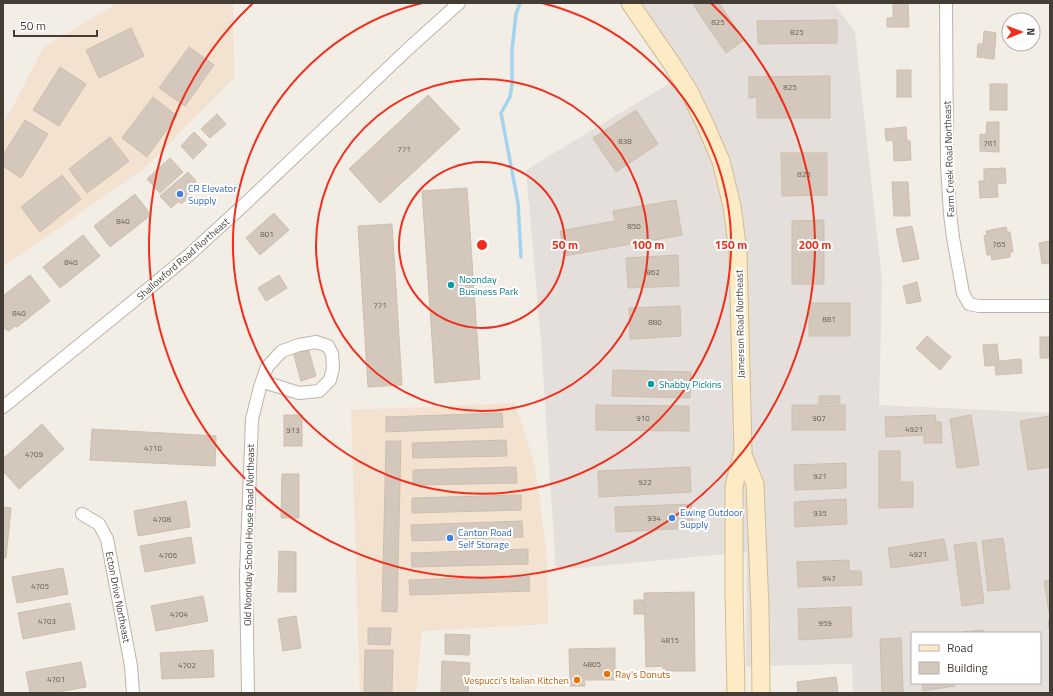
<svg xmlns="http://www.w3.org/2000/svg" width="1053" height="696" viewBox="0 0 1053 696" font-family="'Titillium Web',sans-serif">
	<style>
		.commercial { fill: #f3e2d0 }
		.industrial { fill: #e4dfda; fill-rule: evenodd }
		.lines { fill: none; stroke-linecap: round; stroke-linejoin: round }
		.stream { stroke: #a3d4ed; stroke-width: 3.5 }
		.building { fill: #d3c8bb; stroke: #cdbfae }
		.street-casing { stroke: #bdb4a8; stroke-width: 14 }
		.secondary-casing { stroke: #d0bd96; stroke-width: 19 }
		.street { stroke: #fff; stroke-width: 12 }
		.secondary { stroke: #fcebc4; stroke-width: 17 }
		.ring { fill: none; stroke: #f22d1c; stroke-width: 2 }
		.shop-dot { fill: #3f7fe0; stroke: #fff; stroke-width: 1.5 }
		.culture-dot { fill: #0f9aa8; stroke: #fff; stroke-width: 1.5 }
		.food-dot { fill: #e8710a; stroke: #fff; stroke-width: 1.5 }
		.labels { text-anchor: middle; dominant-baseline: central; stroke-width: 4; stroke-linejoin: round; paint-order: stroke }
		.number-label { font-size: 8px; fill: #686056 }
		.street-label { font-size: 10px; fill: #443d35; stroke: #fff }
		.shop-label { font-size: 10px; fill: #366cbe; stroke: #fff; text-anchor: start }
		.culture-label { font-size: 10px; fill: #0d838f; stroke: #fff; text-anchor: start }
		.food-label { font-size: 10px; fill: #c56008; stroke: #fff; text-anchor: start }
		.centre { fill: #f22d1c; stroke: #fff; stroke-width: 2 }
		.ring-label { font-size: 12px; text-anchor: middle; font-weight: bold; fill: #f22d1c; stroke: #fff; stroke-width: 4; stroke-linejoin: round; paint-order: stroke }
	</style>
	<rect width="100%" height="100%" fill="#f2ede5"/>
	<!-- commercial -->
	<g class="commercial">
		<path d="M117,3H233L234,78L146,167L3,267V125L44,47Z"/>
		<path d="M515,403L535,465L547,558L548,624L422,631L416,693H360L351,410Z"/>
	</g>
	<!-- industrial -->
	<path class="industrial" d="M619,3H834L855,32L882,280L879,405L1050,413V693H853L852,664L746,666L747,552L556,570L541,342L526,170L675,80ZM912,633H1040V683H912Z"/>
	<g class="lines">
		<!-- stream -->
		<path class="stream" d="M520,3L516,14L512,50V84L510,97L501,113L518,203L521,257"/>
	</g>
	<!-- building -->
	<g class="building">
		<path d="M692,3H719L744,40L726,53Z"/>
		<path d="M893,3H908L909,27H887V18H893Z"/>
		<path d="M837,20V43L758,44L757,21Z"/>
		<path d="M131,28L144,56L99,78L86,50Z"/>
		<path d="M984,31L996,33L994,59L977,57L978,44H983Z"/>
		<path d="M189,47L214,65L185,106L159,88Z"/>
		<path d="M60,67L86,84L59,126L33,110Z"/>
		<rect x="897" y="70" width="14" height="27"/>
		<path d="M830,76V118H757V97L749,98V77Z"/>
		<rect x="990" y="84" width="17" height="26"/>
		<path d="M428,95L460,129L380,203L349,169Z"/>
		<path d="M153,97L177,116L147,157L122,138Z"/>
		<path d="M636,110L658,144L616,172L593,138Z"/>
		<path d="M217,114L226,124L210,138L201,129Z"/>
		<path d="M25,120L48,134L21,178L3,166V155Z"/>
		<path d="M987,122H999V152L980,151V134L986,135Z"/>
		<path d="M906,127L907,141H910L911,160L894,161L893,140L886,141L885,129Z"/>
		<path d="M194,132L207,145L193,159L181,146Z"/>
		<path d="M110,137L129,161L87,193L69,169Z"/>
		<path d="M781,153H827V195L782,196Z"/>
		<path d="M170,158L183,172L160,193L147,179Z"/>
		<path d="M1005,168L1006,183L997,184L998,197L980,198L979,181H984V169Z"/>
		<path d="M188,172L196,181L194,184L196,186L186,195L188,198L181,204L179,201L171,208L160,196Z"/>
		<path d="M62,175L81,199L40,232L21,207Z"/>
		<path d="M892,182H908L910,216H894Z"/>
		<path d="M467,188L480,379L435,383L422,191Z"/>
		<path d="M135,194L151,215L110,247L94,226Z"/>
		<path d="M676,200L682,235L564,256L560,231L615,221L613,211Z"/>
		<path d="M274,213L289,230L260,255L246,238Z"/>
		<path d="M824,220V284H792V221Z"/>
		<path d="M392,224L402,385L368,387L358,226Z"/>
		<path d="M912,226L919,259L903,262L896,229Z"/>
		<path d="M1006,227L1007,232H1010L1013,252H1010V257L992,260L991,255H987L984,236L987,235L986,231Z"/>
		<path d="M83,235L100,256L60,288L43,267Z"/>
		<path d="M1050,241V263L1042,264L1039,243Z"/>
		<path d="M678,255L679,286L628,288L626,258Z"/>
		<path d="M30,275L50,301L17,327L15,326L9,331L3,328V296Z"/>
		<path d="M279,275L287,288L266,301L258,288Z"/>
		<path d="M917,282L921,301L907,304L903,286Z"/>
		<rect x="809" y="303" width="41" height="33"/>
		<path d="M680,306L681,336L630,339L629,308Z"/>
		<path d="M927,336L951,357L940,370L916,348Z"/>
		<path d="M1040,337H1050V368V358H1040Z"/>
		<path d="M997,344L999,361L1021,359L1022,373L996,375L995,365L985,366L983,345Z"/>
		<path d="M308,348L316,376L301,381L293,352Z"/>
		<path d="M613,370L691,372L690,398L612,396Z"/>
		<path d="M819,396H840V403L819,404Z"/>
		<path d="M596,405L689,406V431L596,430Z"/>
		<rect x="792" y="405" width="53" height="25"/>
		<path d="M502,413L503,427L386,432V417Z"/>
		<rect x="284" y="415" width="18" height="31"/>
		<path d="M935,415L936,422H941L942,443H924V435L886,437L885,417Z"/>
		<path d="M971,415L979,465L957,468L950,419Z"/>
		<path d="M1050,416V467L1028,470L1020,421Z"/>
		<path d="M42,424L64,449L19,489L3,471V459Z"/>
		<path d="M92,429L216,436L215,466L90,460Z"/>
		<path d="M506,440L507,456L413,458L412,443Z"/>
		<path d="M386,441H401L397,612L382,611Z"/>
		<path d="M879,451H900V482H913V507L879,508Z"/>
		<path d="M846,463V488L795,490L794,465Z"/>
		<path d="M516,467L517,483L413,485V470Z"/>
		<path d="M690,467L691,492L599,497L598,471Z"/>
		<path d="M282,474H299V518H281Z"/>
		<path d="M521,495V510L412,513V498Z"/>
		<path d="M846,499L847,524L795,527L794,502Z"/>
		<path d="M186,501L190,527L138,536L134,511Z"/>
		<path d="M692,504L693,528L616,532L615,507Z"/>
		<path d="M3,507L11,508L6,558H3Z"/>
		<path d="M522,521L523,537L412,541L411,525Z"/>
		<path d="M191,537L195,563L145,572L140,546Z"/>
		<path d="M1003,538L1010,589L988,591L982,541Z"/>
		<path d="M944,539L948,560L891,568L888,548Z"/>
		<path d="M976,542L984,603L962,606L954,545Z"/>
		<path d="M528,549V564L412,567L411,553Z"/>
		<path d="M279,551L296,552V592H278Z"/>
		<path d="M849,560V571H861L862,585L798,587L797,562Z"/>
		<path d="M63,568L68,594L17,603L12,577Z"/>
		<path d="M529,576L530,591L410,595L409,580Z"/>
		<path d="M1050,580V618L1044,581Z"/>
		<path d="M694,592L695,671H663V666L646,667L644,593Z"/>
		<path d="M203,596L208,621L156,631L151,606Z"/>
		<path d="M634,600H644L645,614H634Z"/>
		<path d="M70,603L75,629L23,639L18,613Z"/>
		<path d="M851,607L852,637L799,640L798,609Z"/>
		<path d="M296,616L301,648L283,651L278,619Z"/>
		<path d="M1048,620H1050V635Z"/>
		<path d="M368,628H391L390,645L368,644Z"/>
		<path d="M983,630V633H963V632Z"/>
		<path d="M445,634L470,635L469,655L445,654Z"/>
		<path d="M901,638L903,692L882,693L880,639Z"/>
		<path d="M615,648V680H584L585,686H570L569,649Z"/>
		<path d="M213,650L214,677L162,679L160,653Z"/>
		<path d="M365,650H393L392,693H364Z"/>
		<path d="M442,661L470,663L468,693H441Z"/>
		<path d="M81,662L86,687L54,693H30L26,672Z"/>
		<path d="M836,677L838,693H798L797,682Z"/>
		<path d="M922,683H955V686L923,691Z"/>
	</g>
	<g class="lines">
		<defs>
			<g id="street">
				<path d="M946,3L947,165L950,214L953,238L963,293L969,304L979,306H1050"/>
				<path d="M3,407L130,304L189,255L247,202L408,49L459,3"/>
				<path d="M82,514L99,524L107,539L131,666L133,693"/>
				<path d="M248,693L246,575L252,419L260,387L267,367L282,351L299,345L316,342L328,346L332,354L333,368L330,380L319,391L299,393L270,384L263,379"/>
			</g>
			<g id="secondary">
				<path d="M630,3L672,64L689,91L705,124L721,161L732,206L738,252L743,451L734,486V590L736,693"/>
				<path d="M743,455L755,484L760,610L761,693"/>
			</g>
		</defs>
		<!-- street casing -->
		<use href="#street" class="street-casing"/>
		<!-- secondary casing -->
		<use href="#secondary" class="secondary-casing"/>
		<!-- street -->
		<use href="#street" class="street"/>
		<!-- secondary -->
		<use href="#secondary" class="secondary"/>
	</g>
	<!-- distance rings -->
	<g class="ring">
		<circle cx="482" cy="245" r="83"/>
		<circle cx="482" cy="245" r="166"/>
		<path d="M542 3A249 249 0 1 1 422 3"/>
		<path d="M711 3A333 333 0 1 1 253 3"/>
	</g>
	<!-- markers -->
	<g class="shop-dot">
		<circle cx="180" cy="194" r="4"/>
		<circle cx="672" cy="518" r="4"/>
		<circle cx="450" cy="538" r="4"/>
	</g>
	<g class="culture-dot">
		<circle cx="451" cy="285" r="4"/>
		<circle cx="651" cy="384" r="4"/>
	</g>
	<g class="food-dot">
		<circle cx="607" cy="674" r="4"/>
		<circle cx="577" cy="680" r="4"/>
	</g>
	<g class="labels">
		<!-- number labels -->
		<g class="number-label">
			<text x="718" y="22">825</text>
			<text x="797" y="32">825</text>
			<text x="790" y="87">825</text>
			<text x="625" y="141">838</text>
			<text x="990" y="143">761</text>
			<text x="404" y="149">771</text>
			<text x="804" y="174">825</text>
			<text x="123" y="221">840</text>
			<text x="634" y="226">850</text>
			<text x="267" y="234">801</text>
			<text x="999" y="244">765</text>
			<text x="71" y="262">840</text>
			<text x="653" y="272">862</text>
			<text x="380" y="305">771</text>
			<text x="19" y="313">840</text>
			<text x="829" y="319">881</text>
			<text x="655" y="322">880</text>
			<text x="643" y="418">910</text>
			<text x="819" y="418">907</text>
			<text x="914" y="429">4921</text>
			<text x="293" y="430">913</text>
			<text x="153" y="448">4710</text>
			<text x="34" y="454">4709</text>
			<text x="820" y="476">921</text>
			<text x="645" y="482">922</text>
			<text x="820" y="513">935</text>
			<text x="654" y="518">934</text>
			<text x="162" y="519">4708</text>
			<text x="918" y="554">4921</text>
			<text x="168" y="555">4706</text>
			<text x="829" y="578">947</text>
			<text x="40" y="586">4705</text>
			<text x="179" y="614">4704</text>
			<text x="47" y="621">4703</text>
			<text x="825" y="623">959</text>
			<text x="670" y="640">4815</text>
			<text x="592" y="664">4805</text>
			<text x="187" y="665">4702</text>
			<text x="56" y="679">4701</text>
		</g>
		<!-- street labels -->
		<g class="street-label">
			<text transform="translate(949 159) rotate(-92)">Farm Creek Road Northeast</text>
			<text transform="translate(183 259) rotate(-41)">Shallowford Road Northeast</text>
			<text transform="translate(740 324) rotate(-91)">Jamerson Road Northeast</text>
			<text transform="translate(249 535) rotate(-89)">Old Noonday School House Road Northeast</text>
			<text transform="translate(118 597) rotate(79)">Ecton Drive Northeast</text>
		</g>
		<!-- shop labels -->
		<g class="shop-label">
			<text x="188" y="188">CR Elevator<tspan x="188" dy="12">Supply</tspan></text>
			<text x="680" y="512">Ewing Outdoor<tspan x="680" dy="12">Supply</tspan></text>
			<text x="458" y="532">Canton Road<tspan x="458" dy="12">Self Storage</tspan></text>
		</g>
		<!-- culture labels -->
		<g class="culture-label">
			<text x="459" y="279">Noonday<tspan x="459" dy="12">Business Park</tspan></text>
			<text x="659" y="384">Shabby Pickins</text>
		</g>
		<!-- food labels -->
		<g class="food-label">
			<text x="615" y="674">Ray's Donuts</text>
			<text x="569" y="680" text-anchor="end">Vespucci's Italian Kitchen</text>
		</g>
	</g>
	<circle cx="482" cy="245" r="6" class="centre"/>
	<g class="ring-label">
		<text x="565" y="249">50 m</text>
		<text x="648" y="249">100 m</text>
		<text x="731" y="249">150 m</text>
		<text x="815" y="249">200 m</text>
	</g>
	<!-- border -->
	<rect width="1053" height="696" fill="none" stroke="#443d35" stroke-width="8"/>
	<!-- legend -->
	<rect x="911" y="632" width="130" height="52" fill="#ffffff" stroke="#b4b1ae"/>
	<rect x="919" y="645" width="20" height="6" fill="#fcebc4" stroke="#b4b1ae"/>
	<text x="947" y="652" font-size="12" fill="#443d35">Road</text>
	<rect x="919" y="662" width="20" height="12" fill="#d3c8bb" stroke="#b4b1ae"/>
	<text x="947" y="672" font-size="12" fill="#443d35">Building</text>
	<!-- north arrow -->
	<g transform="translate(1021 32) rotate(89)"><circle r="19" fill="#ffffff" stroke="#b4b1ae"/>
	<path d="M0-3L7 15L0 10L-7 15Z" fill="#f22d1c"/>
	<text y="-6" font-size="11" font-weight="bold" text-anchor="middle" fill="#443d35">N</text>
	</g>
	<!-- scale -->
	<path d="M14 30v6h83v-6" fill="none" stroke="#443d35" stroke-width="2"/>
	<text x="20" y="30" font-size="12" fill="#443d35" stroke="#ffffff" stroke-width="3" paint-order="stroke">50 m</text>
</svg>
